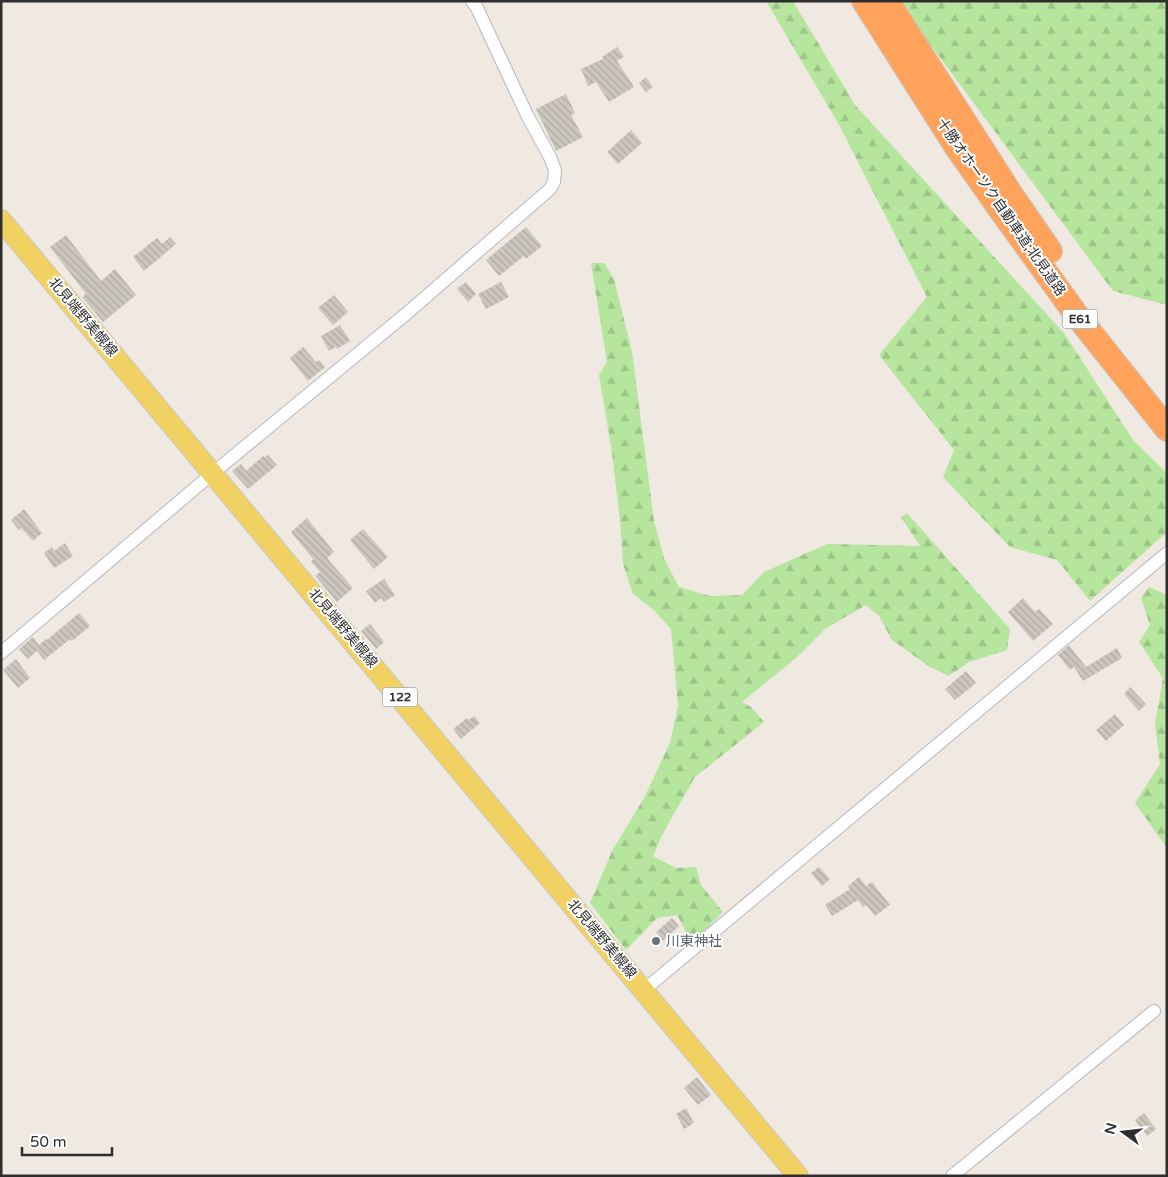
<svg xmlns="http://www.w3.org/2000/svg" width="1168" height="1177" viewBox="0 0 1168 1177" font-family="'Varela Round','Noto Sans JP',sans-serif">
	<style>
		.forest { fill: url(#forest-firs) }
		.building { fill: url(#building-back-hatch) }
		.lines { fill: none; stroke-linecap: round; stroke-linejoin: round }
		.minor-casing { stroke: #b4b7c1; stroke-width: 14 }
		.primary-casing { stroke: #c9c9c9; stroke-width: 22 }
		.motorway-casing { stroke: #c9c9c9; stroke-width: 26 }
		.minor { stroke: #fff; stroke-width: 12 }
		.primary { stroke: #f2d163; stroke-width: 20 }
		.motorway { stroke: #ffa35c; stroke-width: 24 }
		.worship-dot { fill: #6b7280; stroke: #fff; stroke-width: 2 }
		.labels { text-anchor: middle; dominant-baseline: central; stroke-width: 4; stroke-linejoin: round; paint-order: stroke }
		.shield { fill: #fff; stroke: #6d6d6d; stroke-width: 1 }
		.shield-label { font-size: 12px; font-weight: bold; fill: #2e2e2e }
		.street-label { font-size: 14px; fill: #2e2e2e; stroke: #fff }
		.worship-label { font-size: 14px; fill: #5b616d; stroke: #fff; text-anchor: start }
	</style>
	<defs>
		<pattern id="forest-firs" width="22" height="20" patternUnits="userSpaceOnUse" patternTransform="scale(1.25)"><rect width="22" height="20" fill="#b6e59e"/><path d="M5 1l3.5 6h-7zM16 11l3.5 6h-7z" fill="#9dc588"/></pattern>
		<pattern id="building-back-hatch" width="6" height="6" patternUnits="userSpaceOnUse" patternTransform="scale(1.25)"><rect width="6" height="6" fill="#cbc7bf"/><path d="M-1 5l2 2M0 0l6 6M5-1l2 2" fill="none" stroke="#afaba4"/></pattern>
	</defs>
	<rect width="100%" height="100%" fill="#efe9e1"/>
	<!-- forest -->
	<g class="forest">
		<path d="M766,1H793L855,105L1064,333L1133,440L1167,473V532L1090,601L1057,560L1010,547L943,477L954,450L879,355L927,297L838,123Z"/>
		<path d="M898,1H1167V305L1113,291Z"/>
		<path d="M591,263H604L614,279L632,352L654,521L664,558L679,587L710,596L742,595L764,572L827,544L920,546L901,517L907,513L1010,629L1007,650L969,662L949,676L930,667L892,640L879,616L866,605L825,629L795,659L742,702L751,707L764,722L695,777L663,833L653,856L676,868L696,867L701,885L723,912L692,943L677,915L657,918L626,950L590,903L612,851L644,798L670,743L678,706L671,629L655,611L633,594L623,564L620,520L611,446L599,375L607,362Z"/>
		<path d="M1149,587L1167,595V848L1135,803L1160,764L1155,724L1163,678L1139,642L1150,625L1141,598Z"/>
	</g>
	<!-- building -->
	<g class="building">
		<path d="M617,47L624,57L617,61L634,87L609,102L596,82L588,86L581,69L603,59L602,57Z"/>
		<path d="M646,77L653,87L646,92L639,83Z"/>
		<path d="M566,94L575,113L571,115L583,137L556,151L536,109Z"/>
		<path d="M631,130L642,143L618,164L607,152Z"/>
		<path d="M526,227L542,246L526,259L524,256L499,276L486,260Z"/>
		<path d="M66,235L101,281L115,269L136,295L103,322L82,297L86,294L50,247Z"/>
		<path d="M170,237L176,244L144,271L133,257L157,238L162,244Z"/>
		<path d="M466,282L476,294L468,302L457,289Z"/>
		<path d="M501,282L509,297L486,309L478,294Z"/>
		<path d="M334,295L348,312L333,325L318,308Z"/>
		<path d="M340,325L350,341L337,349L336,347L329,351L321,336Z"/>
		<path d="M303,347L316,362L319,360L325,367L308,381L290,358Z"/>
		<path d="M268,455L277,465L248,489L232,471L241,464L246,471L263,456L265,457Z"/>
		<path d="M24,509L42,533L33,541L21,528L19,530L11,520Z"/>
		<path d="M307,518L334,552L327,558L353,588L337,602L315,576L320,572L311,562L313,559L291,532Z"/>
		<path d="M363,529L388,557L374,569L350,540Z"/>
		<path d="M65,543L73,556L54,568L44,553L52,547L54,551Z"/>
		<path d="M384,579L395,595L384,602L381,598L375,603L366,591Z"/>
		<path d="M1023,598L1035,612L1039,609L1053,624L1033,641L1008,612Z"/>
		<path d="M79,613L90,626L72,641L70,639L44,660L37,651L28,659L19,649L33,637L39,645L46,639L47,640Z"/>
		<path d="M370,624L384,642L376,649L361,631Z"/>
		<path d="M1069,645L1086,667L1117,648L1122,658L1083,681L1074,667L1070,670L1058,655Z"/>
		<path d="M16,659L30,678L18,688L3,670Z"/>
		<path d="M966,671L976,683L955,700L945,689Z"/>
		<path d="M1130,687L1146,704L1139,711L1124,694Z"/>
		<path d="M1115,714L1124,725L1106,741L1096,730Z"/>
		<path d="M474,716L480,723L461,739L453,729L467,718L469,720Z"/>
		<path d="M819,867L830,879L822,886L811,873Z"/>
		<path d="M859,877L866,886L872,882L890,905L875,916L866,905L863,907L858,900L832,916L825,905L850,889L848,886Z"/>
		<path d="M672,918L679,926L663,941L656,932Z"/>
		<path d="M697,1077L711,1095L698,1105L684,1088Z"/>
		<path d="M686,1108L694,1123L684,1129L676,1114Z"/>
		<path d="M1144,1113L1156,1129L1147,1136L1135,1120Z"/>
	</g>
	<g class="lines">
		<defs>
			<g id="minor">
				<path d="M1,653L213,473L406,314L550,189L554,182L555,170L550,157L527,115L477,8L472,1"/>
				<path d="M644,990L1167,553"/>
				<path d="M952,1176L1154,1011"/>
			</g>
			<path id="primary" d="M1,220L798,1176"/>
			<g id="motorway">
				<path d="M864,1L956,146L998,206L1078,317L1167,429"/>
				<path d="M887,1L1012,196L1050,251"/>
			</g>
		</defs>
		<!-- minor casing -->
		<use href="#minor" class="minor-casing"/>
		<!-- primary casing -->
		<use href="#primary" class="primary-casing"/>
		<!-- motorway casing -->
		<use href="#motorway" class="motorway-casing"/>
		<!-- minor -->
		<use href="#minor" class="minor"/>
		<!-- primary -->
		<use href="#primary" class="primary"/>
		<!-- motorway -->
		<use href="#motorway" class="motorway"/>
	</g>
	<!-- markers -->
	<circle class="worship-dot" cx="656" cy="941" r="5"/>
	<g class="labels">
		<!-- shield labels -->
		<g class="shield">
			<rect x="1062.5" y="309.5" width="35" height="19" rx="4"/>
			<rect x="382.5" y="687.5" width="35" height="19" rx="4"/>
		</g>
		<g class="shield-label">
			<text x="1080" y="319">E61</text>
			<text x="400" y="697">122</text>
		</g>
		<!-- street labels -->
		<g class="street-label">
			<text transform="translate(1001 207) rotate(55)">十勝オホーツク自動車道;北見道路</text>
			<text transform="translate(83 317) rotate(50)">北見端野美幌線</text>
			<text transform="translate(343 628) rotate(50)">北見端野美幌線</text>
			<text transform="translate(602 939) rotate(50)">北見端野美幌線</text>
		</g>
		<!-- worship labels -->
		<g class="worship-label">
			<text x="666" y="941">川東神社</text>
		</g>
	</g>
	<!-- border -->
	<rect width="1168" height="1177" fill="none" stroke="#2e2e2e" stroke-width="5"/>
	<!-- north arrow -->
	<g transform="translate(1123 1132) rotate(285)" stroke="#ffffff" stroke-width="4" paint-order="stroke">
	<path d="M0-4L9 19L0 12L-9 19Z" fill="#2e2e2e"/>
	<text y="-8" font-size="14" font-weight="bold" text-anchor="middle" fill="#2e2e2e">N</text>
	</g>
	<!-- scale -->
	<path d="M22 1147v8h90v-8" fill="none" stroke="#2e2e2e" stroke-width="2.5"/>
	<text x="30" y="1147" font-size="15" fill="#2e2e2e" stroke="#ffffff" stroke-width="4" paint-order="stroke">50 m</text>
</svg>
